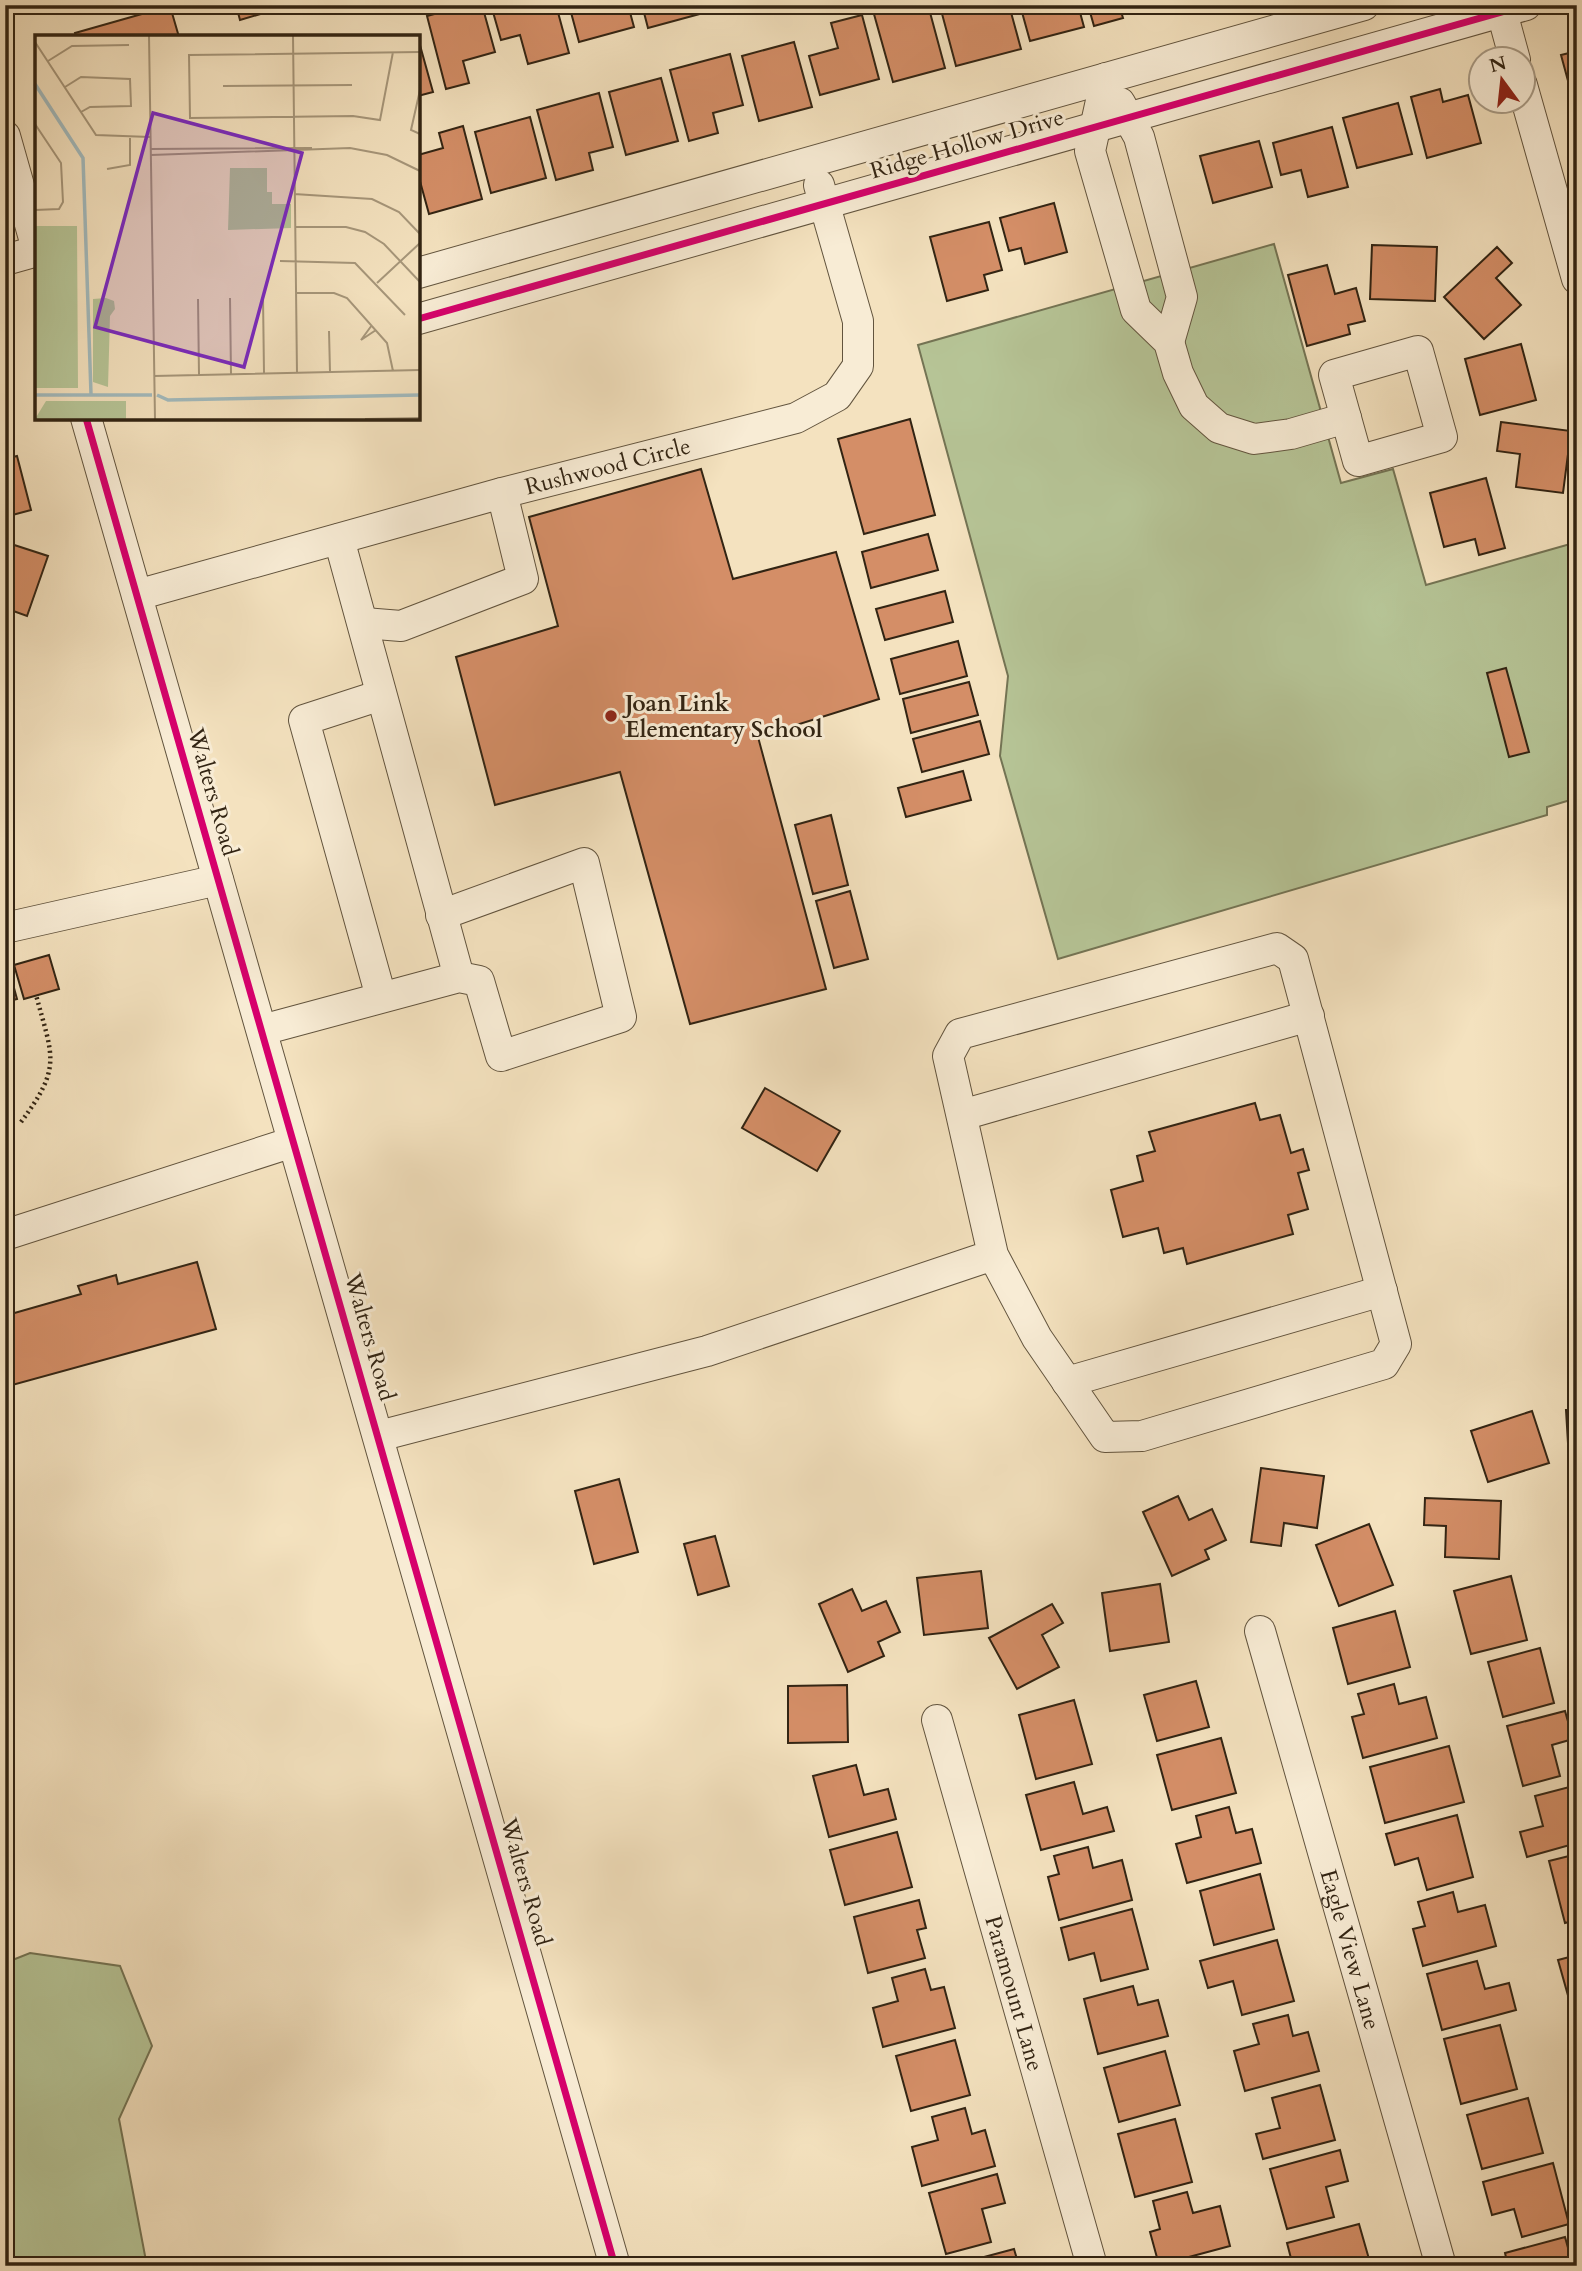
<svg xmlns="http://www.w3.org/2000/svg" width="1582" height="2271" viewBox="0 0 1582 2271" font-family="Cardo,serif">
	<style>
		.green { fill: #b6c496; stroke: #747454; stroke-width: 2 }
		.building { fill: #d48e67; stroke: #322413; stroke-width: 2 }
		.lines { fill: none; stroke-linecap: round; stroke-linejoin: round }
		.minor-casing { stroke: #62543e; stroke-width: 32 }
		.path { stroke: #322413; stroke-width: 4.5; stroke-dasharray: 2 3.5; stroke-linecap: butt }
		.minor { stroke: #f8ecd5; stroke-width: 30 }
		.cycleway-casing { stroke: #f8ecd5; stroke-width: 11 }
		.cycleway { stroke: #d6006c; stroke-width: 7 }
		.poi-dot { fill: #8f2418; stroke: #f8ecd5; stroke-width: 2.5 }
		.labels { text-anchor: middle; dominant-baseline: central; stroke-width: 6; stroke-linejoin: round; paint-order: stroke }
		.street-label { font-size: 23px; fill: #322413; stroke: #f8ecd5 }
		.poi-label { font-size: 23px; font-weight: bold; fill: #322413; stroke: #f8ecd5; text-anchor: start }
		.inset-river { fill: none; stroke: #a2babd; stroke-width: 3.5 }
		.inset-road { fill: none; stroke: #a6967a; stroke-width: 2 }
		.view { fill: #7b2cbf; fill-opacity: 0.15; stroke: #7b2cbf; stroke-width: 3.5 }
		.inset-edge { fill: none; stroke: #322413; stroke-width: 3.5 }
	</style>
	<rect width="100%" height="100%" fill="#f4e2bf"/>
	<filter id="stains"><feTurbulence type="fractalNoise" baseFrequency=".00286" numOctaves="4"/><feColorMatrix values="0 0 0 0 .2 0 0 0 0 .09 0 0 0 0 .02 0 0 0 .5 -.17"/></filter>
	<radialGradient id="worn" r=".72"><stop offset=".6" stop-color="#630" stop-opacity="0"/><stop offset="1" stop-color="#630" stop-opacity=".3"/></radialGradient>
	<!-- green -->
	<g class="green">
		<path d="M1274,244L1341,483L1393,469L1426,585L1577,542V798L1547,807V815L1058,959L1000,756L1008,676L918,345Z"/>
		<path d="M30,1953L120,1966L152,2046L119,2119L147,2266H5V1963Z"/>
	</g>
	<!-- building -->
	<g class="building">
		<path d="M236,5H291L240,20Z"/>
		<path d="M468,5H482L495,52L463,61L469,83L446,89L427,16Z"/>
		<path d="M491,5H556L569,53L528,64L520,35L501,40Z"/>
		<path d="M569,5H628L634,27L579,42Z"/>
		<path d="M642,5H705L707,12L648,28Z"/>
		<path d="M881,5H928L945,68L893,82L872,7Z"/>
		<path d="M957,5H1009L1021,49L956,66L941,10Z"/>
		<path d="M1020,5H1078L1084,27L1030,41Z"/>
		<path d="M1088,5H1119L1123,18L1094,26Z"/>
		<path d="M170,6L179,37H76L75,33Z"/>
		<path d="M862,15L879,79L820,95L809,56L838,48L831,23Z"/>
		<path d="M418,38L433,92L418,96Z"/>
		<path d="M794,42L812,107L759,121L742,56Z"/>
		<path d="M1577,51V114L1561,55Z"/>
		<path d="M730,54L743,105L713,113L718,133L689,141L670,70Z"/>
		<path d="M661,78L678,141L626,155L609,92Z"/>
		<path d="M1440,89L1443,102L1468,95L1481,143L1427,158L1411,97Z"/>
		<path d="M599,93L613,147L589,153L593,170L556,180L537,110Z"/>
		<path d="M1398,103L1412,154L1357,168L1343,118Z"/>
		<path d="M530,117L546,178L491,193L475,132Z"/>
		<path d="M463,126L482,199L429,214L418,174V155L443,148L439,133Z"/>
		<path d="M1332,127L1348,187L1308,197L1301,170L1281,175L1273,143Z"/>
		<path d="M1259,141L1272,187L1213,203L1200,156Z"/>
		<path d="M1054,203L1067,252L1025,264L1021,248L1009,251L1000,218Z"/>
		<path d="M989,222L1002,270L984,275L988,290L947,301L930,237Z"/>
		<path d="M1372,245L1437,247L1435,301L1370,299Z"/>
		<path d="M1497,247L1512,263L1496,278L1521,305L1484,339L1444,297Z"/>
		<path d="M1327,265L1335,294L1356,288L1365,321L1348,325L1350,334L1307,346L1288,275Z"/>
		<path d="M1521,344L1536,400L1480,415L1465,359Z"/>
		<path d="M910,419L935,515L864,534L838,439Z"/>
		<path d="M1501,422L1571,431L1563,493L1516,487L1520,454L1497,451Z"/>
		<path d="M17,456L31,510L5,517V459Z"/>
		<path d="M701,469L733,579L836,552L879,699L758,737L826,989L690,1024L620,772L495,805L456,657L558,626L529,517Z"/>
		<path d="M1486,478L1505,548L1479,555L1475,539L1444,547L1430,493Z"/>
		<path d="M928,534L938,570L871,588L862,552Z"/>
		<path d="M5,542L48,556L27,616L5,608Z"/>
		<path d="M945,591L953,622L885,640L876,609Z"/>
		<path d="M958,641L967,676L900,694L891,659Z"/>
		<path d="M1506,668L1529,752L1509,757L1487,673Z"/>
		<path d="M969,682L978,715L911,733L903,699Z"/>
		<path d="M980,721L989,754L922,772L913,739Z"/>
		<path d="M963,771L971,800L906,817L898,788Z"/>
		<path d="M831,815L848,885L813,894L795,825Z"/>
		<path d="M850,891L868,959L834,968L816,901Z"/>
		<path d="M49,955L59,989L24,999L14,965Z"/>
		<path d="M11,977L17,999L5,1002V978Z"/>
		<path d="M765,1088L840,1131L817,1171L742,1128Z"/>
		<path d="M1255,1103L1260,1120L1280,1115L1291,1153L1303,1149L1309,1170L1298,1173L1308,1209L1288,1215L1293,1234L1187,1264L1183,1248L1164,1253L1158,1228L1123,1237L1111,1190L1143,1181L1137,1156L1155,1151L1149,1132Z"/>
		<path d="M197,1262L216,1329L5,1387V1306L9,1305L11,1314L81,1294L78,1286L116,1275L118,1284Z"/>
		<path d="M1566,1410H1577V1443H1568Z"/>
		<path d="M1532,1411L1549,1463L1488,1482L1471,1431Z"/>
		<path d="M1261,1468L1324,1476L1317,1528L1284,1523L1281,1546L1251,1542Z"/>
		<path d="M619,1479L638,1552L594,1564L575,1491Z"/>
		<path d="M1178,1496L1189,1520L1212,1509L1226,1540L1205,1550L1209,1559L1172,1576L1143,1512Z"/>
		<path d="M1425,1498L1501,1501L1499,1559L1445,1557L1446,1526L1424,1525Z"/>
		<path d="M1369,1524L1393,1585L1339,1606L1316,1545Z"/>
		<path d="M715,1536L729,1586L698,1595L684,1544Z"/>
		<path d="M981,1571L988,1628L924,1635L917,1578Z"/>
		<path d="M1511,1576L1527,1640L1471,1654L1454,1591Z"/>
		<path d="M1160,1584L1169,1642L1110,1651L1102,1593Z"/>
		<path d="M852,1589L862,1611L886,1601L900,1632L878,1642L884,1656L848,1672L819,1604Z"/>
		<path d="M1052,1604L1063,1623L1042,1635L1059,1667L1017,1689L989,1638Z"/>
		<path d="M1395,1611L1410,1667L1348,1684L1333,1628Z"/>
		<path d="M1540,1648L1554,1703L1503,1717L1488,1662Z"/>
		<path d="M1196,1681L1209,1727L1157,1741L1144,1695Z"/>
		<path d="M1394,1684L1399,1704L1426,1697L1437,1738L1363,1758L1352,1717L1364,1714L1358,1694Z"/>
		<path d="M847,1685L848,1742L788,1743V1686Z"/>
		<path d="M1074,1700L1092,1764L1036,1779L1019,1715Z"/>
		<path d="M1565,1711L1573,1739L1552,1745L1560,1776L1523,1786L1507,1726Z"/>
		<path d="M1221,1738L1236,1793L1172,1810L1157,1755Z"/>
		<path d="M1449,1746L1464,1802L1385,1823L1370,1767Z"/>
		<path d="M856,1765L864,1795L888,1789L896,1819L829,1837L813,1776Z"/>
		<path d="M1074,1782L1083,1814L1107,1807L1114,1831L1041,1850L1026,1795Z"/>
		<path d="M1577,1785V1843L1527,1857L1520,1832L1543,1826L1535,1796Z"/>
		<path d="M1229,1807L1236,1833L1252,1829L1261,1863L1187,1883L1176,1844L1201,1837L1196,1816Z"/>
		<path d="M1457,1815L1473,1877L1427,1890L1418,1858L1395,1865L1386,1834Z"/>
		<path d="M897,1832L912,1887L845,1905L830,1850Z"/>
		<path d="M1088,1847L1093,1868L1122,1860L1132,1900L1059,1920L1048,1877L1059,1874L1054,1856Z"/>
		<path d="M1577,1854V1920L1565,1923L1549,1861Z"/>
		<path d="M1260,1874L1274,1929L1214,1945L1200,1891Z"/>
		<path d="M1453,1892L1458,1912L1485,1905L1496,1946L1423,1966L1413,1929L1425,1926L1418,1902Z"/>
		<path d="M919,1900L926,1928L917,1930L925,1958L868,1973L854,1917Z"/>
		<path d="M1132,1909L1148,1969L1101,1981L1094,1953L1069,1960L1061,1928Z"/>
		<path d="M1277,1940L1294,2001L1242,2015L1233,1981L1208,1988L1200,1961Z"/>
		<path d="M1577,1955V1997L1569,1999L1558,1960Z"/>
		<path d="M1477,1961L1485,1989L1509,1983L1516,2010L1442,2030L1427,1974Z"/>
		<path d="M925,1969L931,1990L944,1987L955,2028L883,2047L873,2008L898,2001L892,1978Z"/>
		<path d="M1133,1986L1138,2005L1158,2000L1168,2036L1098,2054L1084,1999Z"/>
		<path d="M1288,2015L1293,2036L1308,2032L1319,2071L1245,2091L1234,2051L1259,2044L1253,2024Z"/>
		<path d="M1500,2025L1517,2089L1461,2104L1444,2039Z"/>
		<path d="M955,2040L970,2095L911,2111L896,2056Z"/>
		<path d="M1165,2051L1180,2105L1119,2122L1104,2068Z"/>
		<path d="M1320,2085L1335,2140L1263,2159L1256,2134L1280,2128L1272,2098Z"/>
		<path d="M1528,2098L1543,2153L1482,2169L1467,2115Z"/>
		<path d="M965,2108L972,2134L985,2130L995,2166L922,2186L912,2147L938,2140L932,2117Z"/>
		<path d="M1175,2119L1192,2182L1135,2197L1118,2134Z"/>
		<path d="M1340,2150L1348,2181L1326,2187L1334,2217L1287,2229L1270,2169Z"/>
		<path d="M1553,2163L1569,2224L1522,2237L1514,2209L1492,2215L1483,2182Z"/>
		<path d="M997,2174L1005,2203L982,2209L991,2242L946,2254L929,2193Z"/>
		<path d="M1187,2192L1193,2213L1220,2206L1230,2246L1159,2265L1150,2232L1160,2229L1153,2201Z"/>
		<path d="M1359,2224L1371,2266H1293L1287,2243Z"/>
		<path d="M1565,2237L1573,2266H1508L1505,2253Z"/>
		<path d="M1014,2249L1019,2266H954V2265Z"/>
	</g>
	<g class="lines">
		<defs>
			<g id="minor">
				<path d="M1500,5L1515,60"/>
				<path d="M1106,78L1090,151L1136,310L1169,342L1178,373L1194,406L1219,428L1254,439L1291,434L1346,418"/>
				<path d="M1522,85L1577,279"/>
				<path d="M1120,103L1139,137L1182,297L1169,342"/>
				<path d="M5,136L37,249"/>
				<path d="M5,260L37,251"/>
				<path d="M418,273L1364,5"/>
				<path d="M418,319L1526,5"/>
				<path d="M1418,351L1442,437L1358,461L1334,375Z"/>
				<path d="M86,418L615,2266"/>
				<path d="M339,539L459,977"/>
				<path id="s1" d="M137,595L502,493L796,418L837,396L858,366V321L819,185"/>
				<path d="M364,623L401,626L523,579L502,493"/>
				<path d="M381,695L304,720L381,997"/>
				<path d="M5,928L218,880"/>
				<path d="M262,1030L459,977L479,981L501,1056L621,1017L584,863L441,915"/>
				<path d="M962,1115L1309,1016"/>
				<path d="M5,1235L293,1142"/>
				<path d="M1067,1382L1382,1291"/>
				<path d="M379,1436L707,1351L993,1255L1037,1338L1105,1437L1142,1436L1384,1364L1396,1344L1293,959L1277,948L960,1034L948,1056L993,1255"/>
				<path id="s2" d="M1260,1631L1441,2266"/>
				<path id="s3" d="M937,1720L1092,2266"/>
			</g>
		</defs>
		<!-- minor casing -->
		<use href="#minor" class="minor-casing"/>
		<!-- path -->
		<path class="path" d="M21,1122C62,1067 53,1058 36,995"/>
		<!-- minor -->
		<use href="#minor" class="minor"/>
		<defs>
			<g id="cycleway">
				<path d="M418,319L1526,5"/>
				<path d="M86,418L615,2266"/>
			</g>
		</defs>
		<!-- cycleway casing -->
		<use href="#cycleway" class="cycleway-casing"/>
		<!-- cycleway -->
		<use href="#cycleway" class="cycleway"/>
	</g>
	<!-- markers -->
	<circle class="poi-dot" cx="611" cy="716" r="7"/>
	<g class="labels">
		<!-- street labels -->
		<g class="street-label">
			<text transform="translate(967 144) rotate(-16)">Ridge Hollow Drive</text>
			<text stroke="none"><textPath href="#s1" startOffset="488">Rushwood Circle</textPath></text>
			<text transform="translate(213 792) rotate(74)">Walters Road</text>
			<text transform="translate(370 1337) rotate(74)">Walters Road</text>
			<text transform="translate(526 1882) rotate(74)">Walters Road</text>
			<text stroke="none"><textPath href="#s2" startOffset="331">Eagle View Lane</textPath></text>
			<text stroke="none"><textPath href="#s3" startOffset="284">Paramount Lane</textPath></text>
		</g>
		<!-- poi labels -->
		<g class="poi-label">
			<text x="625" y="703">Joan Link<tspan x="625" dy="26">Elementary School</tspan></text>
		</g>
	</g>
	<!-- overview -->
	<g transform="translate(35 35)">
		<rect width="385" height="385" fill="#f4e2bf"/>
		<path d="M195,133H232V157H237V169H256V193L193,195ZM0,191H42L43,353H0ZM71,263L79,266L80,274L75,281L73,352L58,347V264ZM11,366H91V384H0Z" fill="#b6c496"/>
		<path class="inset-river" d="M0,49L48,123L56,359M0,360H117M122,360L133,365L385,360"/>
		<path class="inset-road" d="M114,1L120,384M258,1L262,338M0,7L61,100L115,102M358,17L345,85L318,81L155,83L154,20L385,17M13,26L37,11L94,10M188,51L317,50M30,52L46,42L95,44L96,71L55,72L46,77M385,55L376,95L385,99M0,89L26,128L28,167L24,174L0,175M115,114L277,113M116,120L315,113L352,120L385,136M72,134L95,130V103M259,159L337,164L364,177L385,199M260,192H311L330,197L349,209L385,247M245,226L320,228L370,280M342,248L385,208M261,258H299L312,263L352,308L358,336M228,262L229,338M195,263L196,339M163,264L164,340M337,290L326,305L341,295M294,296L295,337M119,341L385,335M330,384L385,383"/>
		<path class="view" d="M118,78L267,118L209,332L60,292Z"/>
		<rect width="385" height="385" class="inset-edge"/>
	</g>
	<!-- margin -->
	<rect width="1582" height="2271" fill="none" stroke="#f4e2bf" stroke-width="28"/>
	<rect x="7" y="7" width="1568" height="2257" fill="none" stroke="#322413" stroke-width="3.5"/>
	<rect x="14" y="14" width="1554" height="2243" fill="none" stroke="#322413" stroke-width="2"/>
	<!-- north arrow -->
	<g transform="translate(1502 80) rotate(345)"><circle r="33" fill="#f8ecd5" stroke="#a99c87" stroke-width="2"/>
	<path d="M0-5L12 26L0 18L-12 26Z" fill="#8f2418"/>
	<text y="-10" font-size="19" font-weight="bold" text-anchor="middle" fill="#322413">N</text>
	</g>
	<rect width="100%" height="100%" filter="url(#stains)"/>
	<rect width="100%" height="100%" fill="url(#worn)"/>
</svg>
